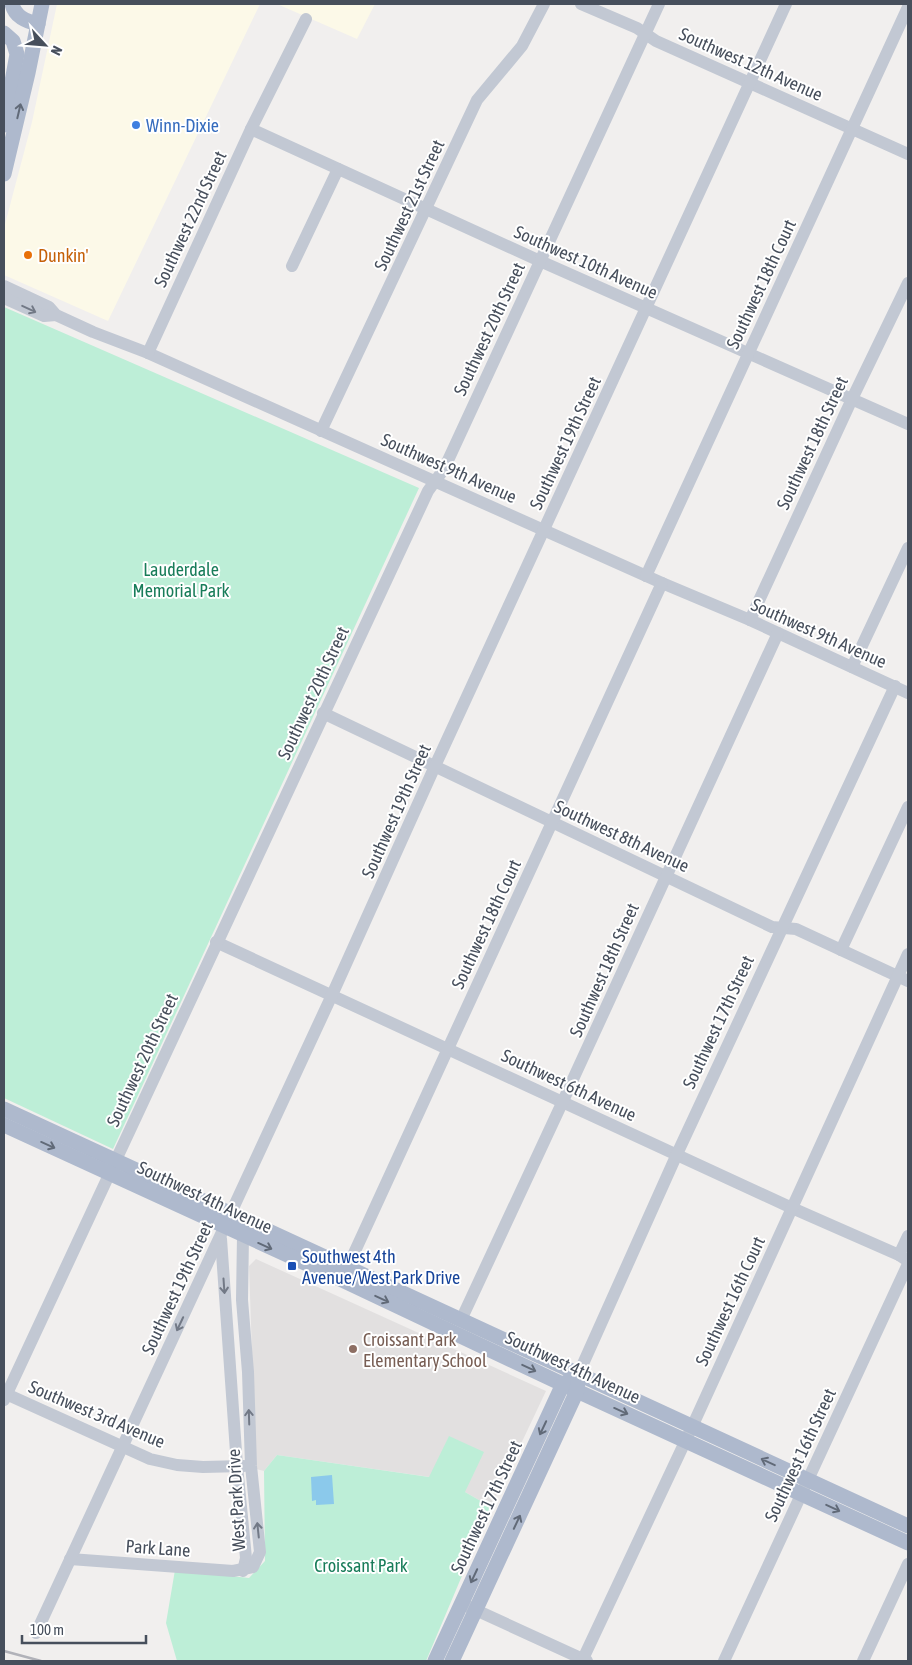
<svg xmlns="http://www.w3.org/2000/svg" width="912" height="1665" viewBox="0 0 912 1665" font-family="'Asap Condensed',sans-serif">
	<style>
		.commercial { fill: #fcf9e8 }
		.education { fill: #e2e0e0 }
		.green { fill: #bdeed7 }
		.water { fill: #8bc9eb }
		.lines { fill: none; stroke-linecap: round; stroke-linejoin: round }
		.minor { stroke: #c2c8d3; stroke-width: 12 }
		.major { stroke: #aeb9cd; stroke-width: 15 }
		.rail { stroke: #b1b2b9; stroke-width: 2.5 }
		.oneway { stroke: #616a78 }
		.oneway2 { stroke: #727986 }
		.shop-dot { fill: #3f7fe0; stroke: #fff; stroke-width: 2 }
		.food-dot { fill: #e8710a; stroke: #fff; stroke-width: 2 }
		.transit-dot { fill: #1a4fb4; stroke: #fff; stroke-width: 2 }
		.education-dot { fill: #8d6e63; stroke: #fff; stroke-width: 2 }
		.labels { text-anchor: middle; dominant-baseline: central; stroke-width: 4; stroke-linejoin: round; paint-order: stroke }
		.street-label { font-size: 18px; fill: #474f5c; stroke: #fff }
		.shop-label { font-size: 18px; fill: #366cbe; stroke: #fff; text-anchor: start }
		.food-label { font-size: 18px; fill: #c56008; stroke: #fff; text-anchor: start }
		.park-label { font-size: 18px; fill: #187c59; stroke: #fff }
		.transit-label { font-size: 18px; fill: #164399; stroke: #fff; text-anchor: start }
		.education-label { font-size: 18px; fill: #785e54; stroke: #fff; text-anchor: start }
	</style>
	<rect width="100%" height="100%" fill="#f1efee"/>
	<!-- commercial -->
	<g class="commercial">
		<path d="M57,4H260L108,321L4,275V228L32,122Z"/>
		<path d="M277,4H375L357,39Z"/>
	</g>
	<!-- education -->
	<path class="education" d="M256,1259L546,1391L491,1507L465,1492L449,1437L430,1477L277,1455L264,1471L256,1469L249,1266Z"/>
	<!-- green -->
	<g class="green">
		<path d="M4,307L419,488L113,1149L4,1098Z"/>
		<path d="M449,1436L484,1452L465,1492L491,1507L426,1661H177L166,1623L175,1570L249,1578L265,1561L264,1471L277,1455L429,1477Z"/>
	</g>
	<!-- water -->
	<path class="water" d="M332,1475L334,1504L316,1505V1500L312,1501L311,1477Z"/>
	<g class="lines">
		<!-- minor -->
		<g class="minor">
			<path d="M581,4L637,28L656,41L908,154"/>
			<path d="M251,129L540,261L908,424"/>
			<path d="M292,266L338,169"/>
			<path d="M4,286L49,307L56,315L93,332L148,353L662,583L750,620L908,693"/>
			<path d="M4,298L44,316L56,315"/>
			<path d="M148,353L251,129L306,19"/>
			<path d="M321,431L477,100L522,46L544,4"/>
			<path d="M646,576L908,7"/>
			<path d="M750,620L852,399L908,283"/>
			<path d="M852,667L908,548"/>
			<path d="M323,713L772,927L796,929L908,981"/>
			<path d="M216,942L792,1208L899,1255L908,1261"/>
			<path d="M841,950L908,807"/>
			<path d="M221,1239L237,1466L246,1558L243,1571"/>
			<path d="M899,1255L908,1236"/>
			<path d="M344,1275L662,583"/>
			<path d="M461,1320L563,1101L778,633"/>
			<path d="M578,1375L677,1154L895,686"/>
			<path d="M4,1393L150,1459L177,1465L203,1467L244,1466"/>
			<path d="M4,1400L428,491L444,469L659,4"/>
			<path d="M70,1559L233,1571L253,1567L260,1552L251,1466L248,1372L242,1300L243,1236"/>
			<path d="M467,1606L587,1661"/>
			<path d="M36,1633L332,995L435,766L786,4"/>
			<path d="M582,1661L692,1427L908,954"/>
			<path d="M724,1661L908,1264"/>
			<path d="M863,1661L908,1564"/>
		</g>
		<!-- major -->
		<g class="major">
			<path d="M12,4C15,17 26,21 38,24"/>
			<path d="M4,33L13,41L17,54L4,125"/>
			<path d="M4,174L28,73L42,4"/>
			<path d="M4,1109L908,1526"/>
			<path d="M4,1125L342,1280L577,1391L908,1543"/>
			<path d="M435,1661L563,1384L570,1380"/>
			<path d="M452,1661L577,1391L578,1380"/>
		</g>
		<!-- rail -->
		<path class="rail" d="M4,1651L41,1661"/>
	</g>
	<!-- one-way arrows -->
	<defs><path id="oneway-shaft" d="M-6 0H5M1.5-3L5.5 0L1.5 3" fill="none" stroke-width="1.6" stroke-linecap="round" stroke-linejoin="round" transform="scale(1.25)"/></defs>
	<g class="oneway">
		<use href="#oneway-shaft" transform="translate(19 111) rotate(-77)"/>
		<use href="#oneway-shaft" transform="translate(48 1145) rotate(24)"/>
		<use href="#oneway-shaft" transform="translate(265 1246) rotate(24)"/>
		<use href="#oneway-shaft" transform="translate(382 1299) rotate(25)"/>
		<use href="#oneway-shaft" transform="translate(529 1368) rotate(25)"/>
		<use href="#oneway-shaft" transform="translate(621 1411) rotate(24)"/>
		<use href="#oneway-shaft" transform="translate(543 1428) rotate(115)"/>
		<use href="#oneway-shaft" transform="translate(768 1462) rotate(-155)"/>
		<use href="#oneway-shaft" transform="translate(833 1508) rotate(25)"/>
		<use href="#oneway-shaft" transform="translate(517 1522) rotate(-65)"/>
		<use href="#oneway-shaft" transform="translate(474 1576) rotate(115)"/>
	</g>
	<g class="oneway2">
		<use href="#oneway-shaft" transform="translate(29 309) rotate(25)"/>
		<use href="#oneway-shaft" transform="translate(224 1286) rotate(86)"/>
		<use href="#oneway-shaft" transform="translate(180 1324) rotate(115)"/>
		<use href="#oneway-shaft" transform="translate(249 1417) rotate(-92)"/>
		<use href="#oneway-shaft" transform="translate(258 1530) rotate(-96)"/>
	</g>
	<!-- markers -->
	<circle class="shop-dot" cx="136" cy="125" r="5"/>
	<circle class="food-dot" cx="28" cy="255" r="5"/>
	<rect class="transit-dot" x="287" y="1261" width="10" height="10" rx="2.5"/>
	<circle class="education-dot" cx="353" cy="1349" r="5"/>
	<g class="labels">
		<!-- street labels -->
		<g class="street-label">
			<text transform="translate(751 64) rotate(24)">Southwest 12th Avenue</text>
			<text transform="translate(409 205) rotate(-65)">Southwest 21st Street</text>
			<text transform="translate(190 219) rotate(-65)">Southwest 22nd Street</text>
			<text transform="translate(586 262) rotate(24)">Southwest 10th Avenue</text>
			<text transform="translate(761 284) rotate(-65)">Southwest 18th Court</text>
			<text transform="translate(489 329) rotate(-65)">Southwest 20th Street</text>
			<text transform="translate(565 443) rotate(-65)">Southwest 19th Street</text>
			<text transform="translate(812 443) rotate(-65)">Southwest 18th Street</text>
			<text transform="translate(449 468) rotate(24)">Southwest 9th Avenue</text>
			<text transform="translate(819 633) rotate(24)">Southwest 9th Avenue</text>
			<text transform="translate(313 693) rotate(-65)">Southwest 20th Street</text>
			<text transform="translate(396 811) rotate(-66)">Southwest 19th Street</text>
			<text transform="translate(622 836) rotate(25)">Southwest 8th Avenue</text>
			<text transform="translate(486 924) rotate(-65)">Southwest 18th Court</text>
			<text transform="translate(604 970) rotate(-66)">Southwest 18th Street</text>
			<text transform="translate(718 1022) rotate(-65)">Southwest 17th Street</text>
			<text transform="translate(142 1060) rotate(-65)">Southwest 20th Street</text>
			<text transform="translate(569 1085) rotate(25)">Southwest 6th Avenue</text>
			<text transform="translate(205 1197) rotate(25)">Southwest 4th Avenue</text>
			<text transform="translate(177 1288) rotate(-65)">Southwest 19th Street</text>
			<text transform="translate(730 1301) rotate(-65)">Southwest 16th Court</text>
			<text transform="translate(573 1367) rotate(25)">Southwest 4th Avenue</text>
			<text transform="translate(97 1414) rotate(23)">Southwest 3rd Avenue</text>
			<text transform="translate(800 1455) rotate(-65)">Southwest 16th Street</text>
			<text transform="translate(236 1500) rotate(-93)">West Park Drive</text>
			<text transform="translate(486 1507) rotate(-65)">Southwest 17th Street</text>
			<text transform="translate(158 1548) rotate(4)">Park Lane</text>
		</g>
		<!-- shop labels -->
		<g class="shop-label">
			<text x="146" y="125">Winn-Dixie</text>
		</g>
		<!-- food labels -->
		<g class="food-label">
			<text x="38" y="255">Dunkin'</text>
		</g>
		<!-- park labels -->
		<g class="park-label">
			<text x="181" y="569">Lauderdale<tspan x="181" dy="21">Memorial Park</tspan></text>
			<text x="361" y="1565">Croissant Park</text>
		</g>
		<!-- transit labels -->
		<g class="transit-label">
			<text x="302" y="1256">Southwest 4th<tspan x="302" dy="21">Avenue/West Park Drive</tspan></text>
		</g>
		<!-- education labels -->
		<g class="education-label">
			<text x="363" y="1339">Croissant Park<tspan x="363" dy="21">Elementary School</tspan></text>
		</g>
	</g>
	<!-- border -->
	<rect width="912" height="1665" fill="none" stroke="#474f5c" stroke-width="10"/>
	<!-- north arrow -->
	<g transform="translate(45 45) rotate(116)" stroke="#ffffff" stroke-width="4" paint-order="stroke">
	<path d="M0-4L9 19L0 12L-9 19Z" fill="#474f5c"/>
	<text y="-8" font-size="14" font-weight="bold" text-anchor="middle" fill="#474f5c">N</text>
	</g>
	<!-- scale -->
	<path d="M22 1635v8h124v-8" fill="none" stroke="#474f5c" stroke-width="2.5"/>
	<text x="30" y="1635" font-size="15" fill="#474f5c" stroke="#ffffff" stroke-width="4" paint-order="stroke">100 m</text>
</svg>
